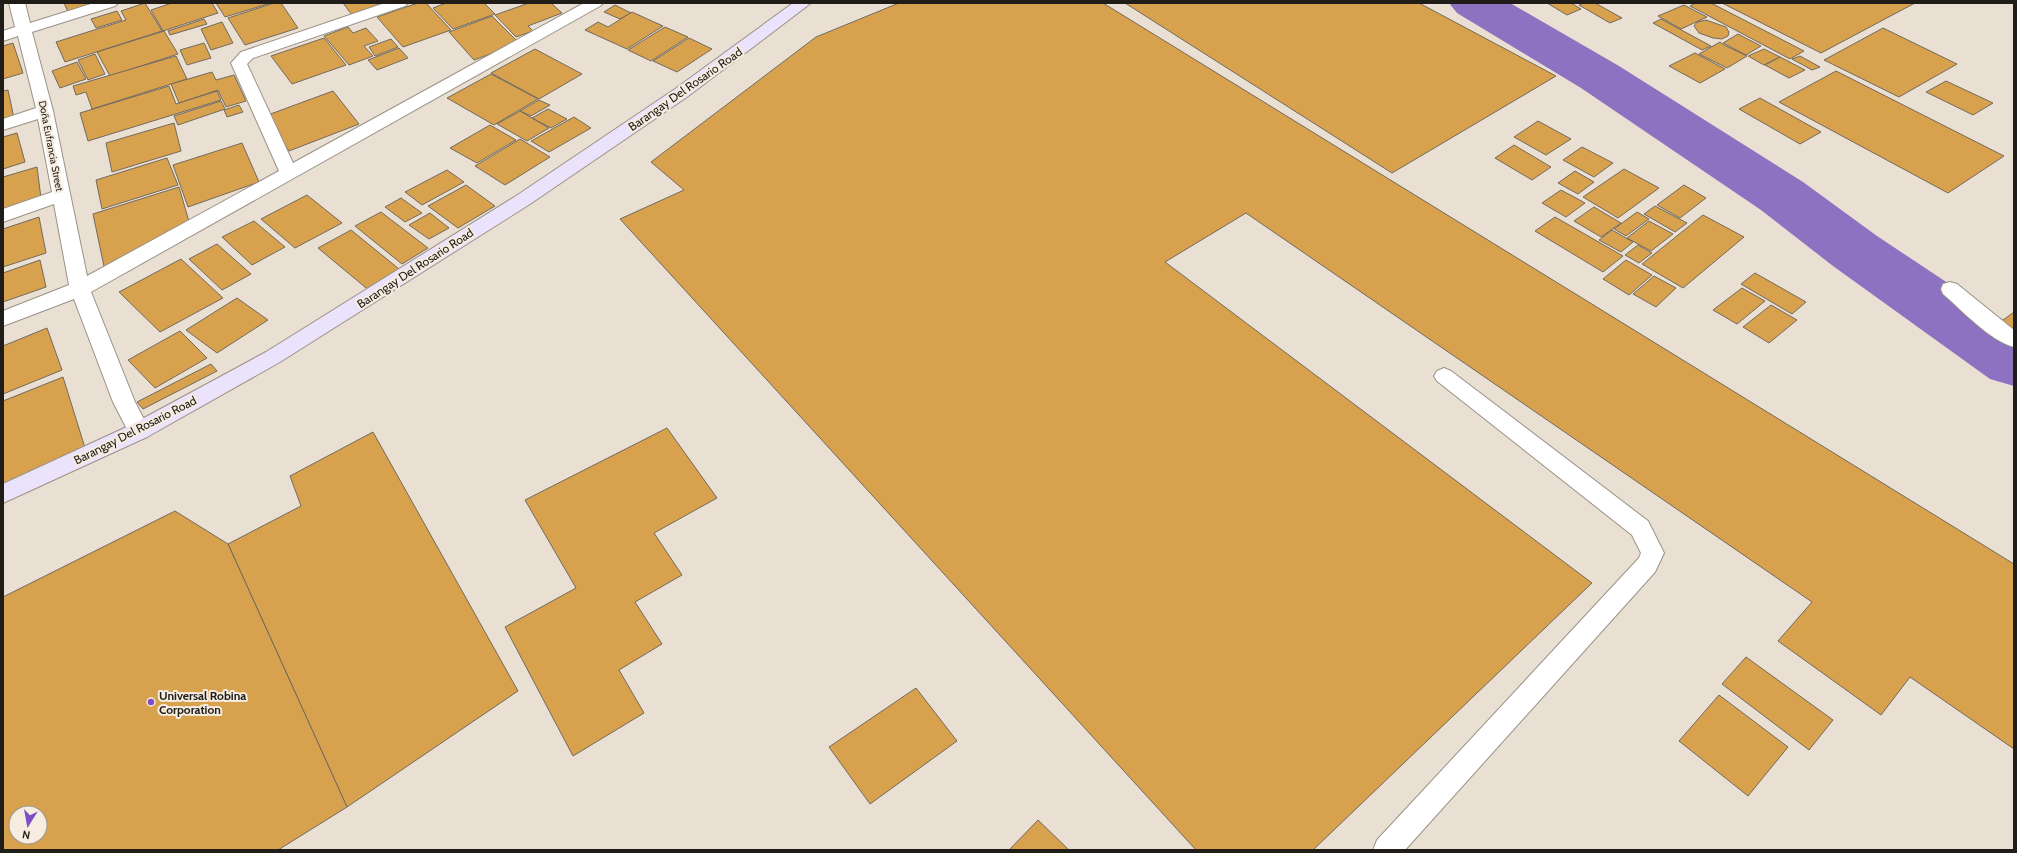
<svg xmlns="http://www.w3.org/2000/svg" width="2017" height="853" viewBox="0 0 2017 853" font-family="Cabin,sans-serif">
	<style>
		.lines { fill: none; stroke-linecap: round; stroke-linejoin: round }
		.river { fill: #8d72c2; fill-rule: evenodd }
		.building { fill: #d7a14d; stroke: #726a5e; fill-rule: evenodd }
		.service-casing { stroke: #9a9286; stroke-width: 2 }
		.minor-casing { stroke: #9a9286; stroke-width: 2 }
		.secondary-casing { stroke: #9a9286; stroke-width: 2 }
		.service { fill: #fff; fill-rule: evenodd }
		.minor { fill: #fff; fill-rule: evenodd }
		.secondary { fill: #ebe3fb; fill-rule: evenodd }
		.poi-dot { fill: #7d4ec6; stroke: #f6ece0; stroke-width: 1.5 }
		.labels { text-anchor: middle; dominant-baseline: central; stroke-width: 4; stroke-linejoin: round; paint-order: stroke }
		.far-street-label { font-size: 10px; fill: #201d18; stroke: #f6ece0 }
		.street-label { font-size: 12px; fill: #201d18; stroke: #f6ece0 }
		.poi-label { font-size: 12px; font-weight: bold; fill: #201d18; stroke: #f6ece0; text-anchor: start }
	</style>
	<rect width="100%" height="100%" fill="#e9dfd2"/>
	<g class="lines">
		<!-- river -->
		<path class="river" d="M1449,3H1510L1619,66L1803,182L1877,236L2014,327V386L1990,379L1833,266L1761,210L1581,88L1457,13Z"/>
	</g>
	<!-- building -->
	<g class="building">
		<path d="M64,3H98L68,12Z"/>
		<path d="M145,3L162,31L65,62L56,42L126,20L121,11Z"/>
		<path d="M172,3H212L218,13L163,31L151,10Z"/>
		<path d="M216,3H271L225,17Z"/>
		<path d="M274,3H281L298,28L245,45L228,18Z"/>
		<path d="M343,3H377L379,6L352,15Z"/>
		<path d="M418,3H426L451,30L403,47L377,17Z"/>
		<path d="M446,3H484L495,14L453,29L433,8Z"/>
		<path d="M529,3H551L562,13L528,26L533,31L516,37L495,15Z"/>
		<path d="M899,3H1103L2014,564V749L1910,677L1881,715L1778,641L1812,602L1246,213L1165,262L1592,583L1313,850H1196L620,219L684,190L651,162L816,37Z"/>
		<path d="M1125,3H1419L1556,76L1392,173Z"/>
		<path d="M1547,3H1571L1581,9L1567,15Z"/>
		<path d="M1584,3H1595L1622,18L1610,23L1579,5Z"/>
		<path d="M1696,3H1711L1804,51L1790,59L1690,6Z"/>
		<path d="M1722,3H1915L1821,53Z"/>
		<path d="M615,5L631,13L620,19L604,12Z"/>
		<path d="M1684,5L1707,17L1681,29L1658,16Z"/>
		<path d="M117,11L122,20L96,28L91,19Z"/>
		<path d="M632,12L663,26L627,49L585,30L598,22L608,27Z"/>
		<path d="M492,16L519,43L474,60L449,32Z"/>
		<path d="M204,19L207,24L170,35L168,31Z"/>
		<path d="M1661,19L1711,46L1702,50L1653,23Z"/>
		<path d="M1706,20L1726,27L1729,32L1728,36L1722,39L1713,38L1699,33L1694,26L1697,22Z"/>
		<path d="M222,22L233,43L211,50L201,29Z"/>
		<path d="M348,27L353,33L366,28L378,41L364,46L373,56L349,65L324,36Z"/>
		<path d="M665,27L688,37L651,61L628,50Z"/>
		<path d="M1883,28L1957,64L1899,97L1824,60Z"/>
		<path d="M164,31L178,54L110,76L97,52Z"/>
		<path d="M1738,34L1761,46L1746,55L1723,43Z"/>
		<path d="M324,38L346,65L292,84L271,56Z"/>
		<path d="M689,38L712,49L677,72L653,61Z"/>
		<path d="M391,39L398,47L375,56L369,47Z"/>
		<path d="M1720,42L1724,45L1747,56L1727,68L1699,54Z"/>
		<path d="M13,43L23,73L3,79V46Z"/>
		<path d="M204,43L211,58L187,65L180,50Z"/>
		<path d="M399,48L408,58L377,70L368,60Z"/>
		<path d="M535,49L582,74L539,99L491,73Z"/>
		<path d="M1764,49L1780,57L1764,65L1748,56Z"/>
		<path d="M1695,53L1725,69L1700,83L1669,66Z"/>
		<path d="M95,54L105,74L88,80L78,60Z"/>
		<path d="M176,56L187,79L92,109L86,92L76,95L73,86Z"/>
		<path d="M1800,56L1820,67L1812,70L1792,59Z"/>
		<path d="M1780,57L1805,70L1789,78L1765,65Z"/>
		<path d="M77,62L86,79L60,88L52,71Z"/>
		<path d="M1836,71L2004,156L1948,193L1779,102Z"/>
		<path d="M212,72L216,80L234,75L246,101L226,107L218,90L179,103L171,84Z"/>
		<path d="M491,74L538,99L494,125L447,98Z"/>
		<path d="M1946,81L1993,103L1973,115L1926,92Z"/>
		<path d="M169,86L176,104L217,91L221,100L88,141L80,113Z"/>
		<path d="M8,90L14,118L3,122V91Z"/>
		<path d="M333,91L359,124L289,151L265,116Z"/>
		<path d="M1760,98L1821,132L1800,144L1739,109Z"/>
		<path d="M539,100L550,105L531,116L520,111Z"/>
		<path d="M221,101L225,109L178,125L174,116Z"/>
		<path d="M239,105L243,112L227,117L224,110Z"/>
		<path d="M548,109L567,119L551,128L532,118Z"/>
		<path d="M520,111L549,128L527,141L497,124Z"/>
		<path d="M574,117L591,128L549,152L531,141Z"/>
		<path d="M1538,121L1571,139L1546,155L1514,137Z"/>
		<path d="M174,123L181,151L112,172L106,143Z"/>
		<path d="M490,125L516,140L477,163L450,148Z"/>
		<path d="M17,133L25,162L3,169V137Z"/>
		<path d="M520,139L550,157L505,185L475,166Z"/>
		<path d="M242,143L259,182L188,207L173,165Z"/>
		<path d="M1514,145L1551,167L1532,180L1495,158Z"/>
		<path d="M1582,147L1613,163L1594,177L1563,160Z"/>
		<path d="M167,158L178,185L102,209L96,180Z"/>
		<path d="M37,167L41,198L3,209V177Z"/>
		<path d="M1624,169L1659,188L1618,218L1583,197Z"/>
		<path d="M447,170L464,182L422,205L405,192Z"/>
		<path d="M1575,171L1594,182L1578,194L1558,183Z"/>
		<path d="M466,185L495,206L458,228L428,206Z"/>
		<path d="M1684,185L1706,198L1680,218L1657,205Z"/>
		<path d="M179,187L190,225L105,271L93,214Z"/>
		<path d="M1561,190L1585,203L1566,217L1542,203Z"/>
		<path d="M307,195L342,223L295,248L261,219Z"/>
		<path d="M401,198L422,213L405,222L385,207Z"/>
		<path d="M1655,206L1687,223L1675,232L1644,214Z"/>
		<path d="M1594,207L1621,223L1601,237L1574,221Z"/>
		<path d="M381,212L428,248L402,264L355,226Z"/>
		<path d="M1637,212L1649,219L1626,236L1614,229Z"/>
		<path d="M430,213L449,228L429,239L409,225Z"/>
		<path d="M1703,215L1744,237L1683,288L1642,264Z"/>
		<path d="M39,217L46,253L3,267V229Z"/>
		<path d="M1555,217L1623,256L1603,272L1535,231Z"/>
		<path d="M254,221L285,247L252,265L222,237Z"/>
		<path d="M1649,221L1673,234L1651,251L1627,238Z"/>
		<path d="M351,230L404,273L371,292L318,248Z"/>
		<path d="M1612,230L1633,242L1621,252L1599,240Z"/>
		<path d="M217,244L251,274L222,290L189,259Z"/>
		<path d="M1638,245L1652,253L1639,263L1625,255Z"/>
		<path d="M181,259L223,298L160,332L119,292Z"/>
		<path d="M40,260L46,287L3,302V273Z"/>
		<path d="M1626,260L1652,275L1629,295L1603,279Z"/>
		<path d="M1755,273L1806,302L1792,314L1741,284Z"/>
		<path d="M1654,276L1676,288L1656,307L1633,294Z"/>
		<path d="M1742,288L1765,301L1737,324L1713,310Z"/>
		<path d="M237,298L268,320L217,353L186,330Z"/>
		<path d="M1771,305L1797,320L1769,343L1743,327Z"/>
		<path d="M2014,312V338L1995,326Z"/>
		<path d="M47,328L62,370L3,394V346Z"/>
		<path d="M180,331L207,358L155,388L128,360Z"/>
		<path d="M211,364L217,371L143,409L137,402Z"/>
		<path d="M63,377L86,451L3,487V401Z"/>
		<path d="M667,428L717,498L654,533L682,575L635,602L662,644L619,670L644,713L573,756L505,627L576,588L525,500Z"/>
		<path d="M373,432L518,691L347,807L228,544L301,506L290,476Z"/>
		<path d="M175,511L228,544L347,807L278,850H3V597ZM16,813H40V837H16Z"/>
		<path d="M1746,657L1833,720L1809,750L1722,684Z"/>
		<path d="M916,688L957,741L870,804L829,747Z"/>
		<path d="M1719,695L1788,747L1748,796L1679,741Z"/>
		<path d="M1038,820L1069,850H1009Z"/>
	</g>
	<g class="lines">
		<defs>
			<g id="service">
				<path d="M1950,282L1957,284L2014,330V347C1989,340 1963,311 1943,294L1941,289L1943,284Z"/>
				<path d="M1444,368L1451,371L1648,521L1664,553L1655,572L1405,850H1373L1377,840L1639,558L1641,553L1632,535L1437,381L1434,376L1437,371Z"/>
			</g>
			<path id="minor" d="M9,3H25L30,23L94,3H118L115,6L32,32L53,111L87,276L279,171L231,63L241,52L385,3H408L405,6L253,58L247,64L293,163L584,3H603L600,6L91,292L135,402L150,431L147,437L139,440L131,437L113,402L74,299L3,326V311L69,285L54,204L3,222V209L52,192L38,119L3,130V119L36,108L18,36L3,41V31L15,27Z"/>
			<path id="secondary" d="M793,3H811L687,97L530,204L280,362L147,437L3,503V484L131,425L266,352L516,196L675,89Z"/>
		</defs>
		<!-- service casing -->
		<use href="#service" class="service-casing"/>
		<!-- minor casing -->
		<use href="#minor" class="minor-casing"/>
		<!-- secondary casing -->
		<use href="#secondary" class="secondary-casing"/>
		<!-- service -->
		<use href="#service" class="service"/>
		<!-- minor -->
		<use href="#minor" class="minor"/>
		<!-- secondary -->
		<use href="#secondary" class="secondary"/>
	</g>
	<!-- markers -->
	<circle class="poi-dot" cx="151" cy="702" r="4"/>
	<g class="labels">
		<!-- far-street labels -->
		<g class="far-street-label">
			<text transform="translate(51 146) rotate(79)">Doña Eufrancia Street</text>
		</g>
		<!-- street labels -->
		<g class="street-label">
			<text transform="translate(685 89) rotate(-35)">Barangay Del Rosario Road</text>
			<text transform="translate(415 268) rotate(-33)">Barangay Del Rosario Road</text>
			<text transform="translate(135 430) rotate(-27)">Barangay Del Rosario Road</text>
		</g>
		<!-- poi labels -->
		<g class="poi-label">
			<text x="159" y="695">Universal Robina<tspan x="159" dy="14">Corporation</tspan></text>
		</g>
	</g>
	<!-- border -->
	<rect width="2017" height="853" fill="none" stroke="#201d18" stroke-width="8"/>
	<!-- north arrow -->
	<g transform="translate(28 825) rotate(191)"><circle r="19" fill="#f6ece0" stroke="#a09990"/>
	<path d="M0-3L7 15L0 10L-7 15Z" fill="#7d4ec6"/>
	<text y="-6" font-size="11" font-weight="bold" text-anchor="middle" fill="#201d18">N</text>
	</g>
</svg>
